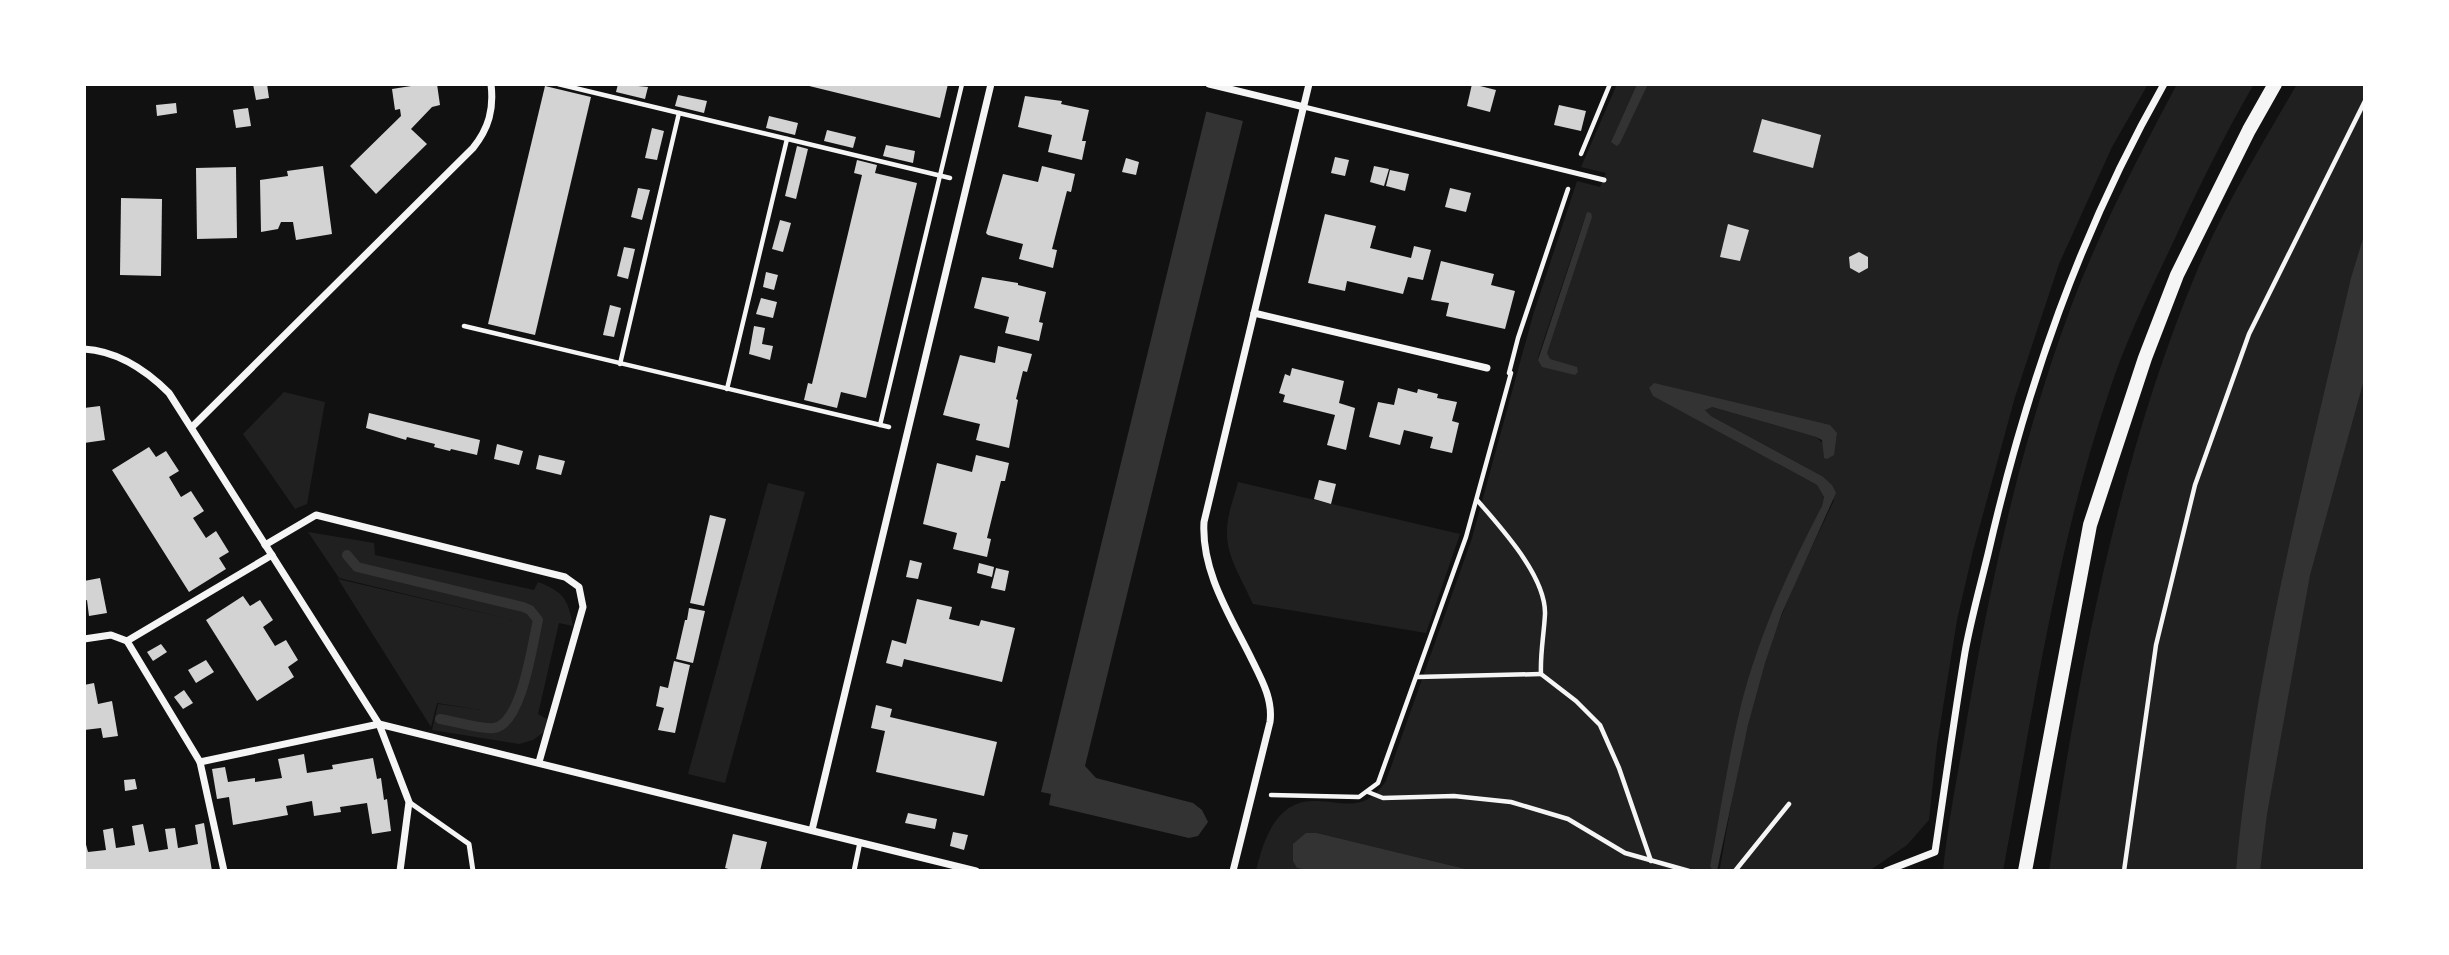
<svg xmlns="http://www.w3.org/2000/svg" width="2449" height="955" viewBox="0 0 2449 955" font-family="'Fira Sans Condensed',sans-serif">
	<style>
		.green { fill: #202020; fill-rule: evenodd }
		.water { fill: #333 }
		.pier { fill: #111 }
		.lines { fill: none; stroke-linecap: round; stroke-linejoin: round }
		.stream { stroke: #333; stroke-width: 10 }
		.building { fill: #d3d3d3 }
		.path { stroke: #f5f5f5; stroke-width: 4.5 }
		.service { stroke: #f5f5f5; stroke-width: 5 }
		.minor { stroke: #f5f5f5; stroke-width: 7 }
		.secondary { stroke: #f5f5f5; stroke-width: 14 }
	</style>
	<rect width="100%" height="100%" fill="#111"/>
	<!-- green -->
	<g class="green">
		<path d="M1617,84H1637L1611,142L1640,84H2148L2112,147L2059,264L2015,397L1973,551L1957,620L1937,745L1929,820L1907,845L1869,871H1474L1317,833H1306L1297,868L1312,871H1256C1263,841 1276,801 1313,801C1346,801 1363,814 1386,781L1472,538L1533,315L1577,181L1600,187L1606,173L1581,167ZM1586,214L1542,359L1538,360L1539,354ZM1649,389L1837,437L1824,457L1823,443L1816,437L1712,407H1708L1705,410L1711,416L1822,476L1834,500C1817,537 1798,574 1783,612C1750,694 1735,782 1720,868L1717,870H1712L1710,866L1740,709L1822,506L1824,497L1817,485L1654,396Z"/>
		<path d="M2177,84H2254C2223,137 2196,193 2170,249C2147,297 2124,345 2108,395C2056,549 2033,712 2003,871H1943C1948,820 1959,769 1967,719C1991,578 2022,438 2072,304C2101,228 2139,156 2177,84Z"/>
		<path d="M2297,84H2365V871H2049C2080,666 2118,458 2199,266C2226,203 2263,143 2297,84Z"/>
		<path d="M284,392L325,402L307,504L295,509L243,434Z"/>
		<path d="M1238,482L1460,534L1426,633L1253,604C1243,581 1226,556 1227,531C1227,514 1234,498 1238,482Z"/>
		<path d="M768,483L805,492L725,783L688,774Z"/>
		<path d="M308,532L374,543L375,555L534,590L538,582C564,592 568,599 573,626L559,623L538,714L547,719L545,731L533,740L519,744L432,730L438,704L481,710L437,703L431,727L338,579L517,621L339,578Z"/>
	</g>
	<!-- water -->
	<g class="water">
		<path d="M1213,84H1252L1085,766L1096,778L1193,803L1202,810L1208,822L1198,836L1189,838L1049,805L1051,794L1041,792Z"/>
		<path d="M1637,84H1648L1620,143L1617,146L1611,142Z"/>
		<path d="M1587,212L1591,213L1592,217L1547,353L1550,359L1577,367L1578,372L1575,375L1542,367L1538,360Z"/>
		<path d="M2365,232V376L2310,575L2267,814L2260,871H2236C2254,671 2306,473 2351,278Z"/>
		<path d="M1654,383L1830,425L1837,433L1834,455L1827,459L1824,458L1822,440L1816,437L1712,407L1705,410L1711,416L1822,476L1832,485L1836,493L1782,613L1765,663L1748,725L1717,871L1712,870L1710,866C1720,814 1728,760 1740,709C1758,637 1788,571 1822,506L1824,497L1817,485L1653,396L1649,388Z"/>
		<path d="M1306,833H1317L1474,871H1312L1297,868L1293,861V844Z"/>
	</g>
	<!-- pier -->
	<path class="pier" d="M1210,84H1256L1247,122L1204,111Z"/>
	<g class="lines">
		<!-- stream -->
		<path class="stream" d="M347,555L357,567L523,607L530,610L538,620C532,645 522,724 494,728C481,730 454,721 440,719"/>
	</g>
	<!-- building -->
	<g class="building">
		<path d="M253,84H267L269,98L256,100Z"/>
		<path d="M424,84H437L440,105L432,107L411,129L427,144L376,194L350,166L401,116L400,109L395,110L392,89Z"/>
		<path d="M618,84L648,87L645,99L616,92Z"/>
		<path d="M801,84H948L940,118Z"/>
		<path d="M1472,84L1496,90L1490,112L1467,106Z"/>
		<path d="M545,86L591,97L535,335L488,324Z"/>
		<path d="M678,95L707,101L704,113L675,106Z"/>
		<path d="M1025,96L1062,101L1061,104L1089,110L1082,141H1086L1082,160L1048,152L1052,135L1018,127Z"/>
		<path d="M176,103L177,113L157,116L156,105Z"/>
		<path d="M1559,105L1586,111L1581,131L1554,125Z"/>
		<path d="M248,108L251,126L236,128L233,110Z"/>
		<path d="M769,116L798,123L795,135L766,128Z"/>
		<path d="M1762,119L1821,135L1813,168L1753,152Z"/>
		<path d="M652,128L664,131L657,160L645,158Z"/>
		<path d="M827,130L856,137L853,148L824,141Z"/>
		<path d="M886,145L915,151L913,163L883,156Z"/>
		<path d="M797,146L808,149L796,199L785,196Z"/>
		<path d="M1335,157L1349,160L1345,176L1331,173Z"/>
		<path d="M1126,158L1139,162L1136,175L1122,172Z"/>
		<path d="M857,160L877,165L875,173L917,183L866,398L841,392L837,408L804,400L808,383L812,384L862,175L854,173Z"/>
		<path d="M323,166L332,234L296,240L293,222H281L278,229L261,232L260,180L288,176L287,171Z"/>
		<path d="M1042,166L1075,174L1071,192L1067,191L1052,249L1057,250L1053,268L1019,259L1023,244L988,235L986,233L1003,174L1038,182Z"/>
		<path d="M1374,166L1389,169L1384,186L1370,182Z"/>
		<path d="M236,167L237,238L197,239L196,168Z"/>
		<path d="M1390,170L1409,174L1405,191L1386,186Z"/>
		<path d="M638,188L650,190L642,220L631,217Z"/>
		<path d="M1450,188L1471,193L1466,212L1445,207Z"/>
		<path d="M121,198L162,199L161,276L120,275Z"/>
		<path d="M1325,214L1376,226L1370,248L1411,258L1414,246L1431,250L1423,280L1408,277L1403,294L1347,281L1345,291L1308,283Z"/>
		<path d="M780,220L791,223L783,252L772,249Z"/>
		<path d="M1728,224L1749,230L1740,261L1720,257Z"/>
		<path d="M624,247L635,249L628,279L617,276Z"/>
		<path d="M1859,252L1868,257V268L1859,273L1850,268L1849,257Z"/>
		<path d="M1441,261L1494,274L1491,285L1515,291L1505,329L1446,316L1449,303L1431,300Z"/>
		<path d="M766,272L778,275L774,290L763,287Z"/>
		<path d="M982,277L1018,283V285L1046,292L1039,322L1043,323L1039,341L1005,333L1009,317L974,308Z"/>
		<path d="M761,298L777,302L773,318L756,314Z"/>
		<path d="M610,305L621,308L614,337L603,335Z"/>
		<path d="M754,326L765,328L762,344L773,346L770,360L749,354Z"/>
		<path d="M998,346L1032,354L1027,372L1023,371L1016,399L1018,400L1009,448L976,440L980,424L943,415L960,355L995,363Z"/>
		<path d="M1292,368L1344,381L1339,403L1355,408L1346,450L1327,445L1335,415L1283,402L1285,395L1279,393L1285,374L1290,376Z"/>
		<path d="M1398,388L1417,393L1418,389L1438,394L1437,398L1457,402L1452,421L1459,423L1452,453L1430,448L1433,437L1404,430L1400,445L1369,437L1378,402L1394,405Z"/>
		<path d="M100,406L105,440L84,443V408Z"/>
		<path d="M369,413L480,440L477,455L451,449L450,451L434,447L435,444L407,437L406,440L366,428Z"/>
		<path d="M497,444L523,451L519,465L494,459Z"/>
		<path d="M149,447L156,457L166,451L179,471L169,477L181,497L191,491L204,511L193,518L206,538L216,531L229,552L219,558L226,569L189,592L112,470Z"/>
		<path d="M539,455L565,461L561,475L536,469Z"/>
		<path d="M976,455L1009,463L1005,481H1001L987,538L991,539L987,557L953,549L957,533L923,524L937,463L972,472Z"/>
		<path d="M1319,480L1336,484L1331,504L1314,499Z"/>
		<path d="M710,515L726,519L704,606L690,603Z"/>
		<path d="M910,560L922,563L918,579L906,577Z"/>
		<path d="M979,563L994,567L992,577L977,573Z"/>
		<path d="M996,568L1009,571L1005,591L991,588Z"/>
		<path d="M100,578L107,613L89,616L87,600L84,601V581Z"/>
		<path d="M243,596L250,606L260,600L273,620L263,627L275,646L286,640L298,660L288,667L294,677L257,701L206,620Z"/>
		<path d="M917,599L952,607L949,619L979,626L981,620L1015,628L1002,682L904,659L902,667L886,663L892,640L906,644Z"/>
		<path d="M689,608L705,611L693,663L676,659L685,620H687Z"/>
		<path d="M161,644L167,652L153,661L147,652Z"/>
		<path d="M206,660L214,672L196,683L188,670Z"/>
		<path d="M674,661L690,665L675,733L658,730L664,708L656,706L660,686L668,688Z"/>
		<path d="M94,683L98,704L112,701L118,736L103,738L101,728L84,730V685Z"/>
		<path d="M184,690L193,703L183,709L174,697Z"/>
		<path d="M876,705L892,709L890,717L997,742L984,796L876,772L885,731L871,728Z"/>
		<path d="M304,754L307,773L333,769L332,765L373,758L377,779L381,778L384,800L387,799L391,831L372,834L367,803L340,807L341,812L314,816L312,801L286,806L288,815L233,825L229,797L217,799L212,769L225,767L228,782L255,778V782L282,778L278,759Z"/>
		<path d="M135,779L137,789L125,791L124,780Z"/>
		<path d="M908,813L937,819L935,829L905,823Z"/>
		<path d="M204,823L212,871H84V837L88,852L106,850L103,830L113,828L116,848L135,845L132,826L143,824L149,852L168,849L165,829L175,828L178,848L198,844L195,825Z"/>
		<path d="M953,832L968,835L964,850L950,846Z"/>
		<path d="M733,834L767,842L760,871H735L725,868Z"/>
	</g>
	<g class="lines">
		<!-- path -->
		<g class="path">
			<path d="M558,84L950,178"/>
			<path d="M1581,154L1610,84"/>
			<path d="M464,326L889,427"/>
			<path d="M620,364L679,113"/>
			<path d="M1509,373L1518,338L1568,189"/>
			<path d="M727,389L787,139"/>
			<path d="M880,425L962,84"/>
			<path d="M1477,500C1501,528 1546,576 1545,614C1544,634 1540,654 1541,674L1576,701L1600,725L1619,768L1651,861"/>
			<path d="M1417,677L1541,674"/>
			<path d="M1368,792L1383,798L1454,796L1511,802L1568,819L1625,853L1689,871"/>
			<path d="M1271,795L1359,797L1378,783L1466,537L1511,373"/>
			<path d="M1735,871L1789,804"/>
			<path d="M2124,871L2156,645L2195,485L2249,334L2365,101"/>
		</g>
		<!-- service -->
		<g class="service">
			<path d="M1304,107L1604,180"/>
			<path d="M409,802L469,844L473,871"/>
			<path d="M854,871L860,842"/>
		</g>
		<!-- minor -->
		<g class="minor">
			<path d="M1209,84L1304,107"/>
			<path d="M1254,313L1487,368"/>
			<path d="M84,349C117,351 146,370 169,393L379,724L409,802L400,871"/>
			<path d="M192,427L473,148C489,128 494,109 491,84"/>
			<path d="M265,545L316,515L565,577L579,587L583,607L539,762"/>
			<path d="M84,639L111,635L127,641L200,762L379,724L976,871"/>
			<path d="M127,641L272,555"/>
			<path d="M200,762L224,871"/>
			<path d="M812,830L991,84"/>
			<path d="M1233,871L1270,722C1273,700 1262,680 1252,660C1231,617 1201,572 1204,522L1309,84"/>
			<path d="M1886,871L1935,852C1945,785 1954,719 1965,652C1971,619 1980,587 1988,554C2026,388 2080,232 2164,84"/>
		</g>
		<!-- secondary -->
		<path class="secondary" d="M2025,871L2090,525L2145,358L2177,275L2249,130L2275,84"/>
	</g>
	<!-- border -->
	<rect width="2449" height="955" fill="none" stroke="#ffffff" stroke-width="172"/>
</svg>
